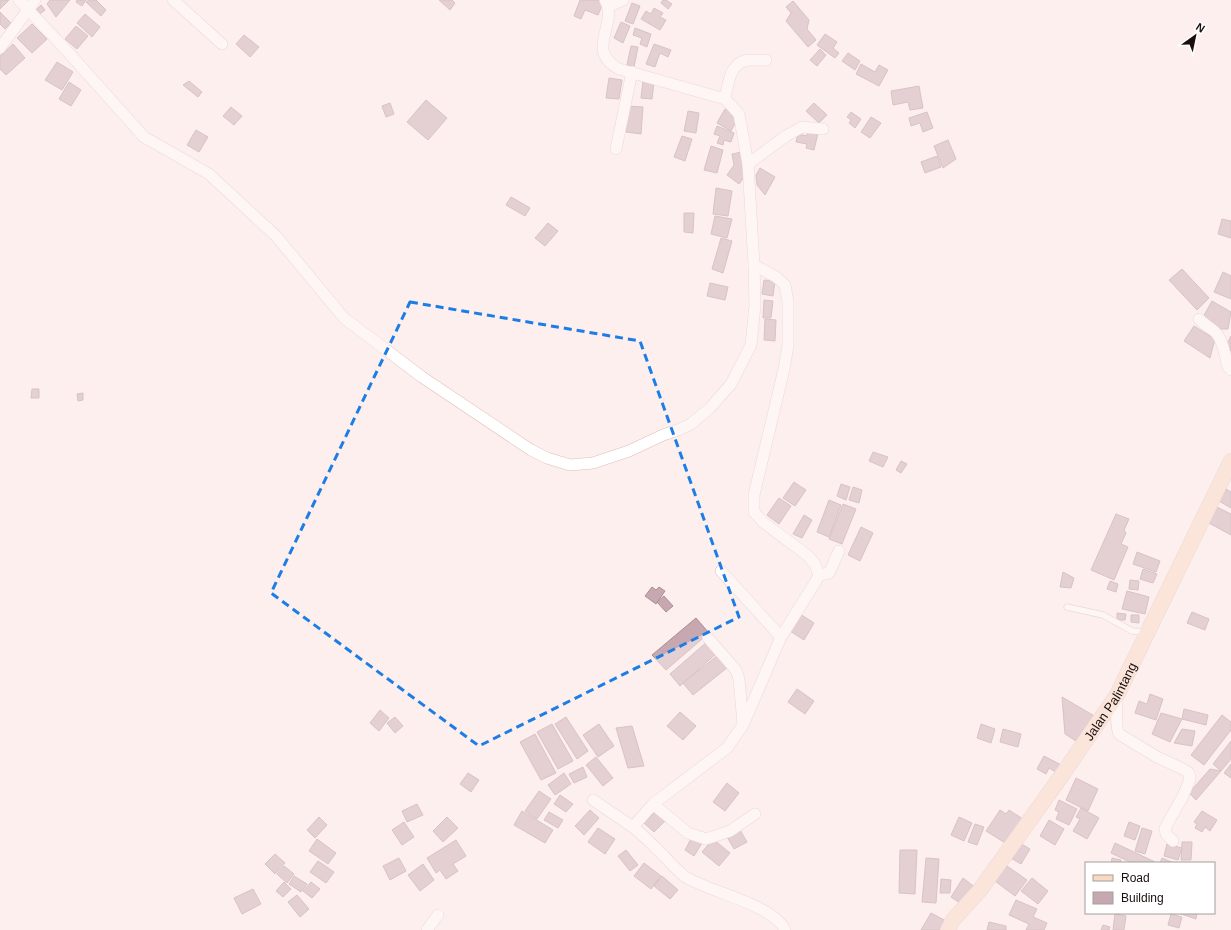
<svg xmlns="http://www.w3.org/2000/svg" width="1231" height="930" viewBox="0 0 1231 930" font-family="Helvetica,sans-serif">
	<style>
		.building { fill: #c7a8b1; stroke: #ac8e97 }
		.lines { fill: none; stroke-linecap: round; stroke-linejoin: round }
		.lane-casing { stroke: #debebb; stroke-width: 7 }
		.street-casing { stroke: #debebb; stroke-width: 12 }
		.secondary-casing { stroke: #debebb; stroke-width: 16 }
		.lane { stroke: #fff; stroke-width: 5.5 }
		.street { stroke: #fff; stroke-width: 11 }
		.secondary { stroke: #fad9c3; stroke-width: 15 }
		.marked { fill: none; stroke: #1d7de6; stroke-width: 3; stroke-dasharray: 8 5; stroke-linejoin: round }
		.labels { text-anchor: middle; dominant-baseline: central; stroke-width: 3; stroke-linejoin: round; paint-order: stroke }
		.street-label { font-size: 13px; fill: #190e0d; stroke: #fff }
	</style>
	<rect width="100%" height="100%" fill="#fcefed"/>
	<!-- building -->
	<g class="building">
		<path d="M0,0H9L0,9Z"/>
		<path d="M50,0H70L56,17L47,4Z"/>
		<path d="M77,0H86L82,6L76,2Z"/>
		<path d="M89,0H96L106,10L101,16L86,2Z"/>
		<path d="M439,0H452L455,3L450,10Z"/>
		<path d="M580,0H602L604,1L598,15L585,10L581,19L574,16Z"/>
		<path d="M663,0H666L672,4L668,9L661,3Z"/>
		<path d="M793,1L809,20L807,29L816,40L808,47L786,21L791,13L786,7Z"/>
		<path d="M632,3L640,6L633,24L625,21Z"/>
		<path d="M41,5L45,10L37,16L34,12Z"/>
		<path d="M654,8L663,13L660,17L666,20L660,30L641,19L646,11L651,14Z"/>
		<path d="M0,12L11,23L5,29L0,24Z"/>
		<path d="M85,14L100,27L92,37L77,23Z"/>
		<path d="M621,22L630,26L623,43L614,38Z"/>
		<path d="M32,24L47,39L32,53L17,38Z"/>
		<path d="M76,26L88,36L77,49L65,39Z"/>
		<path d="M635,28L651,34L647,47L640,44L642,38L633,35Z"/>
		<path d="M825,34L837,42L833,48L839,53L835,58L817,45Z"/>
		<path d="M244,35L259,47L250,57L236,44Z"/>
		<path d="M13,44L25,58L6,75L0,69V56Z"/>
		<path d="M654,44L671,50L668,57L660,53L655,67L646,64Z"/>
		<path d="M631,46L638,47L634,67L627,65Z"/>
		<path d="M820,49L826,55L817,66L810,60Z"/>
		<path d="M848,53L860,61L855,70L842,61Z"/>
		<path d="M57,62L73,72L62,90L45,80Z"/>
		<path d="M861,64L875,72L879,65L888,70L879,86L856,74Z"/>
		<path d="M609,78L622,80L619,99L606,98Z"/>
		<path d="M189,81L202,92L198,97L183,85Z"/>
		<path d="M643,81L654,82L652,99L641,98Z"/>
		<path d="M69,82L81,90L71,106L59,99Z"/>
		<path d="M919,86L923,108L910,110L908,102L893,105L891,91Z"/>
		<path d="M426,100L447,118L428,140L407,122Z"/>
		<path d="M390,103L394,114L386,117L382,106Z"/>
		<path d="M814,103L827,115L819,123L806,111Z"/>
		<path d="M628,106L643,107L641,134L626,132Z"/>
		<path d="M231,107L242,116L234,125L223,116Z"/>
		<path d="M725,109L739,116L731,131L717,123Z"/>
		<path d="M688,111L699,113L696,133L684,131Z"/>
		<path d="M851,112L861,119L855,128L849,123L851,120L847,117Z"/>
		<path d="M927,112L933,128L923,132L920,123L911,126L909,118Z"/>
		<path d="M871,117L881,123L870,138L861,132Z"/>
		<path d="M717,126L734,133L731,142L724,140L723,145L717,143L720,136L714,134Z"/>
		<path d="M196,130L208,137L199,152L187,145Z"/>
		<path d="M808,131L818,133L814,150L806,148L807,144L796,142L798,134L807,136Z"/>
		<path d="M682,136L692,139L685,161L674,157Z"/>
		<path d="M948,140L956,159L943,168L934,146Z"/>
		<path d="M711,146L723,150L717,173L704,170Z"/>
		<path d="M742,152L748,172L739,184L727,175L734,165L732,154Z"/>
		<path d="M937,156L941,167L925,173L921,162Z"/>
		<path d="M760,168L775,177L765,195L757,185L756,175Z"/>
		<path d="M716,188L732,191L728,216L713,214Z"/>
		<path d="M511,197L530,208L525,216L506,205Z"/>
		<path d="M684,213H694L693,233L684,232Z"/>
		<path d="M715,216L732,219L727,238L711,234Z"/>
		<path d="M1222,219L1231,221V238L1218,234Z"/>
		<path d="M548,223L558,231L545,246L535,238Z"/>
		<path d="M721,238L732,241L723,273L712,269Z"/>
		<path d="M1182,269L1209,298L1197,310L1169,280Z"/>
		<path d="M1223,272L1231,276V299L1214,292Z"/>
		<path d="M764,280L775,281L773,296L762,294Z"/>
		<path d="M710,283L728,287L725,300L707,296Z"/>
		<path d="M764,300L773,301L771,318H763Z"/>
		<path d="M1212,301L1231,312L1228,329H1220L1202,319Z"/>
		<path d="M765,319L776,320L775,341L764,340Z"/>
		<path d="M1194,326L1215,339L1210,358L1184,341Z"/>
		<path d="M1231,336V351L1225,348Z"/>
		<path d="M32,389H39V398H31Z"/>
		<path d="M83,393V400L78,401L77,394Z"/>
		<path d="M873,452L888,457L883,467L869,461Z"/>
		<path d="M901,461L907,464L901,473L896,470Z"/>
		<path d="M794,482L806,490L795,506L783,498Z"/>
		<path d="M841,484L850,487L846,500L837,496Z"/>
		<path d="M853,487L862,490L859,503L849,500Z"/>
		<path d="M1226,489L1231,492V508L1219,501Z"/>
		<path d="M779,498L791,506L779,524L767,515Z"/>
		<path d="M829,500L841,505L829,537L817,532Z"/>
		<path d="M843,504L856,509L842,544L829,539Z"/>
		<path d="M1215,506L1231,514V535L1207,522Z"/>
		<path d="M1116,514L1129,519L1124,530L1126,533L1121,544L1128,547L1114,580L1091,570Z"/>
		<path d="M804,515L812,520L802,538L793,534Z"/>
		<path d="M861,527L873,533L860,561L848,555Z"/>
		<path d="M1137,552L1160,561L1156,572L1133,564Z"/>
		<path d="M1143,569L1157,574L1153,583L1140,579Z"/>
		<path d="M1063,572L1074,578L1071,588L1060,587Z"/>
		<path d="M1130,580L1139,581L1138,590L1129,589Z"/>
		<path d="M1110,581L1118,584L1116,592L1107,589Z"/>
		<path d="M652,587L656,590L659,587L665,591L656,604L645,596Z"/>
		<path d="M1127,591L1149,597L1145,614L1122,609Z"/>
		<path d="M664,596L673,606L666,612L657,602Z"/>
		<path d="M1192,612L1209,619L1205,630L1187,623Z"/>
		<path d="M1117,613L1126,614L1125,620H1117Z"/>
		<path d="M800,614L814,623L804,640L790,631Z"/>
		<path d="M1131,615H1139V623L1131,622Z"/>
		<path d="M696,618L709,633L666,670L652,655Z"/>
		<path d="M708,641L718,652L680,686L670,674Z"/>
		<path d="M718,655L728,667L693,695L683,683Z"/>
		<path d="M797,689L814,701L805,714L788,702Z"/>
		<path d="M1150,694L1163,699L1156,720L1135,713L1139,701L1147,704Z"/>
		<path d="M1062,697L1096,717L1079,743L1065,734Z"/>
		<path d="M1184,709L1208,715L1206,725L1182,719Z"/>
		<path d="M380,710L389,718L379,731L370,723Z"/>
		<path d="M680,712L696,726L683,740L667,726Z"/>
		<path d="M1161,713L1182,719L1170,742L1152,734Z"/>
		<path d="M1222,715L1231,722V730L1204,765L1191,755Z"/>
		<path d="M395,717L403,726L395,733L387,723Z"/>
		<path d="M566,717L588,751L577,759L555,724Z"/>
		<path d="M552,724L573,761L558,769L537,732Z"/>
		<path d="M599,724L614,746L598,757L583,735Z"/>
		<path d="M981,724L995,729L991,743L977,738Z"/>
		<path d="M632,726L644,766L628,768L616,728Z"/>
		<path d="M1003,729L1021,734L1018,747L1000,742Z"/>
		<path d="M1182,729L1195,731L1192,746L1174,743Z"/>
		<path d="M535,734L556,773L541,780L520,742Z"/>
		<path d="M1231,741V759L1221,771L1213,764Z"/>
		<path d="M1044,756L1063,766L1059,774L1049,768L1046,774L1037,769Z"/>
		<path d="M596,757L613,778L603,786L586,765Z"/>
		<path d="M1231,764V778L1224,773Z"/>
		<path d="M583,767L587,777L574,783L569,774Z"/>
		<path d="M1210,769L1221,771L1196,800L1189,793Z"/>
		<path d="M468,773L479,780L471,792L460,784Z"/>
		<path d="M564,773L571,784L555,795L548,785Z"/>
		<path d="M1076,778L1098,789L1088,811L1066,800Z"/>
		<path d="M727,783L739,793L725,811L713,802Z"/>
		<path d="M539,791L551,799L537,819L525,811Z"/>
		<path d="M560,795L573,804L566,812L554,804Z"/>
		<path d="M1059,800L1077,809L1069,825L1056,819L1059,812L1055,810Z"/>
		<path d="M417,804L423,815L407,822L402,811Z"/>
		<path d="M1081,808L1099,818L1087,839L1073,831L1080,819L1076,817Z"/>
		<path d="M590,810L599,818L584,835L575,826Z"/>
		<path d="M1000,810L1006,814L1009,810L1023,819L1007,844L986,831Z"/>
		<path d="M522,811L553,830L545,843L514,825Z"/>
		<path d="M1202,811L1217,820L1210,831L1205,827L1202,832L1195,828L1197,824L1194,822Z"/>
		<path d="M549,812L563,820L558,828L544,820Z"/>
		<path d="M655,812L665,821L654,832L644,823Z"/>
		<path d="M319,817L327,825L315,838L307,830Z"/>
		<path d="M447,817L458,828L443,842L433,831Z"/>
		<path d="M959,817L972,823L964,841L951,835Z"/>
		<path d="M1049,820L1064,829L1055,845L1040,836Z"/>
		<path d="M404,822L414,837L402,845L392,830Z"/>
		<path d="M1129,822L1140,826L1135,840L1124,836Z"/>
		<path d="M975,824L984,827L977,845L968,842Z"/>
		<path d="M598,828L615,839L605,854L588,842Z"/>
		<path d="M1142,828L1152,831L1145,854L1135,851Z"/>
		<path d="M740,830L747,842L734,849L727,837Z"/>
		<path d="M692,837L702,843L694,856L685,850Z"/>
		<path d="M317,839L336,853L328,864L309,851Z"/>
		<path d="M713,839L730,853L719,866L702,852Z"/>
		<path d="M456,840L466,856L453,864L458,871L446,879L440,870L436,873L427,858Z"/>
		<path d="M1018,842L1030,849L1021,864L1009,857Z"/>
		<path d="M1182,842H1192L1191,860H1181Z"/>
		<path d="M1115,843L1155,862L1154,863H1132L1111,853Z"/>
		<path d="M1167,844L1182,848L1178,860L1164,856Z"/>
		<path d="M626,850L638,865L630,871L618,856Z"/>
		<path d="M900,850H917L915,894L899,893Z"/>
		<path d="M275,854L285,863L275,874L265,864Z"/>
		<path d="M399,858L406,871L390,880L383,866Z"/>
		<path d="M926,858L939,859L936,903L922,902Z"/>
		<path d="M1112,858L1121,860L1120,863H1111Z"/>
		<path d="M1162,858L1174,863H1160Z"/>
		<path d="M318,861L334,872L326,883L310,872Z"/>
		<path d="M644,863L661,876L651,889L634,876Z"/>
		<path d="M423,864L434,880L420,891L408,875Z"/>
		<path d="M284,866L294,874L287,883L277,874Z"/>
		<path d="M1007,866L1027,880L1015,896L995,881Z"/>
		<path d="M294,876L307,884L301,892L289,884Z"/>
		<path d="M662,876L678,890L670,899L654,886Z"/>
		<path d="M963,878L976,888L963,905L951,897Z"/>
		<path d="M1032,878L1048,891L1038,904L1021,891Z"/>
		<path d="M941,879L951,880L950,893H940Z"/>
		<path d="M284,882L291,889L283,897L276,891Z"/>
		<path d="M311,882L320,889L312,898L303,891Z"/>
		<path d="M253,889L261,904L242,914L234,898Z"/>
		<path d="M297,895L309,909L300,917L288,902Z"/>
		<path d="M1016,900L1037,909L1033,917L1047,923L1044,930H1026L1029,924L1009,915Z"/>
		<path d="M931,913L946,921L941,930H921Z"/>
		<path d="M1178,913H1197L1196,919Z"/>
		<path d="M1115,914L1126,916L1124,930H1113Z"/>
		<path d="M1171,914L1182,917L1179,928L1168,925Z"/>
		<path d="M989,922L1006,926V930H987Z"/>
		<path d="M1103,925L1110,927L1109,930H1101Z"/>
	</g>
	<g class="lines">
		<defs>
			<path id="lane" d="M1067,607L1103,615L1132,631L1147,632"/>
			<g id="street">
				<path d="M19,0L68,52L144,137L209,174L276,236L344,318L422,377L531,450L547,458L570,465L593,463L629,451L663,435L678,430L691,424L710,408L731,384L751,345L755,305L754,265"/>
				<path d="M173,0L222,44"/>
				<path d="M605,0C619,24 584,50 619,69L725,99"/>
				<path d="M608,7L623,0"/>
				<path d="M0,48L35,0"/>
				<path d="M766,60C759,61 750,59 744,61C729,66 728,86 725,99L739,114L748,164L754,265L776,277L785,285L788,302V345L784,369L754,495V512L764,523L807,555L815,564L819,575L816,581L781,637L743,725L727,748L653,804L633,827C644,836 654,846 664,856C670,863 677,870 684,876C708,892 773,904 785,930"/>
				<path d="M616,149L632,72"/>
				<path d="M748,164L786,136L802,127L823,129"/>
				<path d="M1199,319C1205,325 1208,326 1214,331C1223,338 1225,356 1228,367L1231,370"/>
				<path d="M721,571L781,637"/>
				<path d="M819,575L829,573L839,551"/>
				<path d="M708,638L736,670L739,679L743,724"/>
				<path d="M1117,695C1117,705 1115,727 1119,734L1157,757L1183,769L1189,773L1190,779L1183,796L1165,828L1166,834L1173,841"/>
				<path d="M593,800L633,827"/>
				<path d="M653,804L688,833L706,839L730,831L755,814"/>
				<path d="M427,930L438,915"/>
			</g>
			<g id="secondary">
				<path id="s1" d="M948,930L953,920L980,890L1062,775L1117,695L1231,461"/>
			</g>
		</defs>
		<!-- lane casing -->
		<use href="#lane" class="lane-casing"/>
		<!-- street casing -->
		<use href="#street" class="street-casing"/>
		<!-- secondary casing -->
		<use href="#secondary" class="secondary-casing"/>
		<!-- lane -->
		<use href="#lane" class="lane"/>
		<!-- street -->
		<use href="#street" class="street"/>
		<!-- secondary -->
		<use href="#secondary" class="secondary"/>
	</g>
	<!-- marked area -->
	<path d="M0 0H1231V930H0ZM410,302L640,341L739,617L479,746L271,593Z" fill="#fcefed" fill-opacity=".55" fill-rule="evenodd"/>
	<path class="marked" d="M410,302L640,341L739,617L479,746L271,593Z"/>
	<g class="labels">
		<!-- street labels -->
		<g class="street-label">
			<text stroke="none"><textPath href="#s1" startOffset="281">Jalan Palintang</textPath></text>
		</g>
	</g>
	<!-- legend -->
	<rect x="1085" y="862" width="130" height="52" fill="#ffffff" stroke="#a39f9e"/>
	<rect x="1093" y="875" width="20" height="6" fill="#fad9c3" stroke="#a39f9e"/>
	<text x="1121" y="882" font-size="12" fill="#190e0d">Road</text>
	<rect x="1093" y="892" width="20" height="12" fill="#c7a8b1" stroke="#a39f9e"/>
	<text x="1121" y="902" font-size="12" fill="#190e0d">Building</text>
	<!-- north arrow -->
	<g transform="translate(1195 36) rotate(33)" stroke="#ffffff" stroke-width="3" paint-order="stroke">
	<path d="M0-3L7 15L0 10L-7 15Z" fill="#190e0d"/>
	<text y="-6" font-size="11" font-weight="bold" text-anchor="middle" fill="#190e0d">N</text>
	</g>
</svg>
